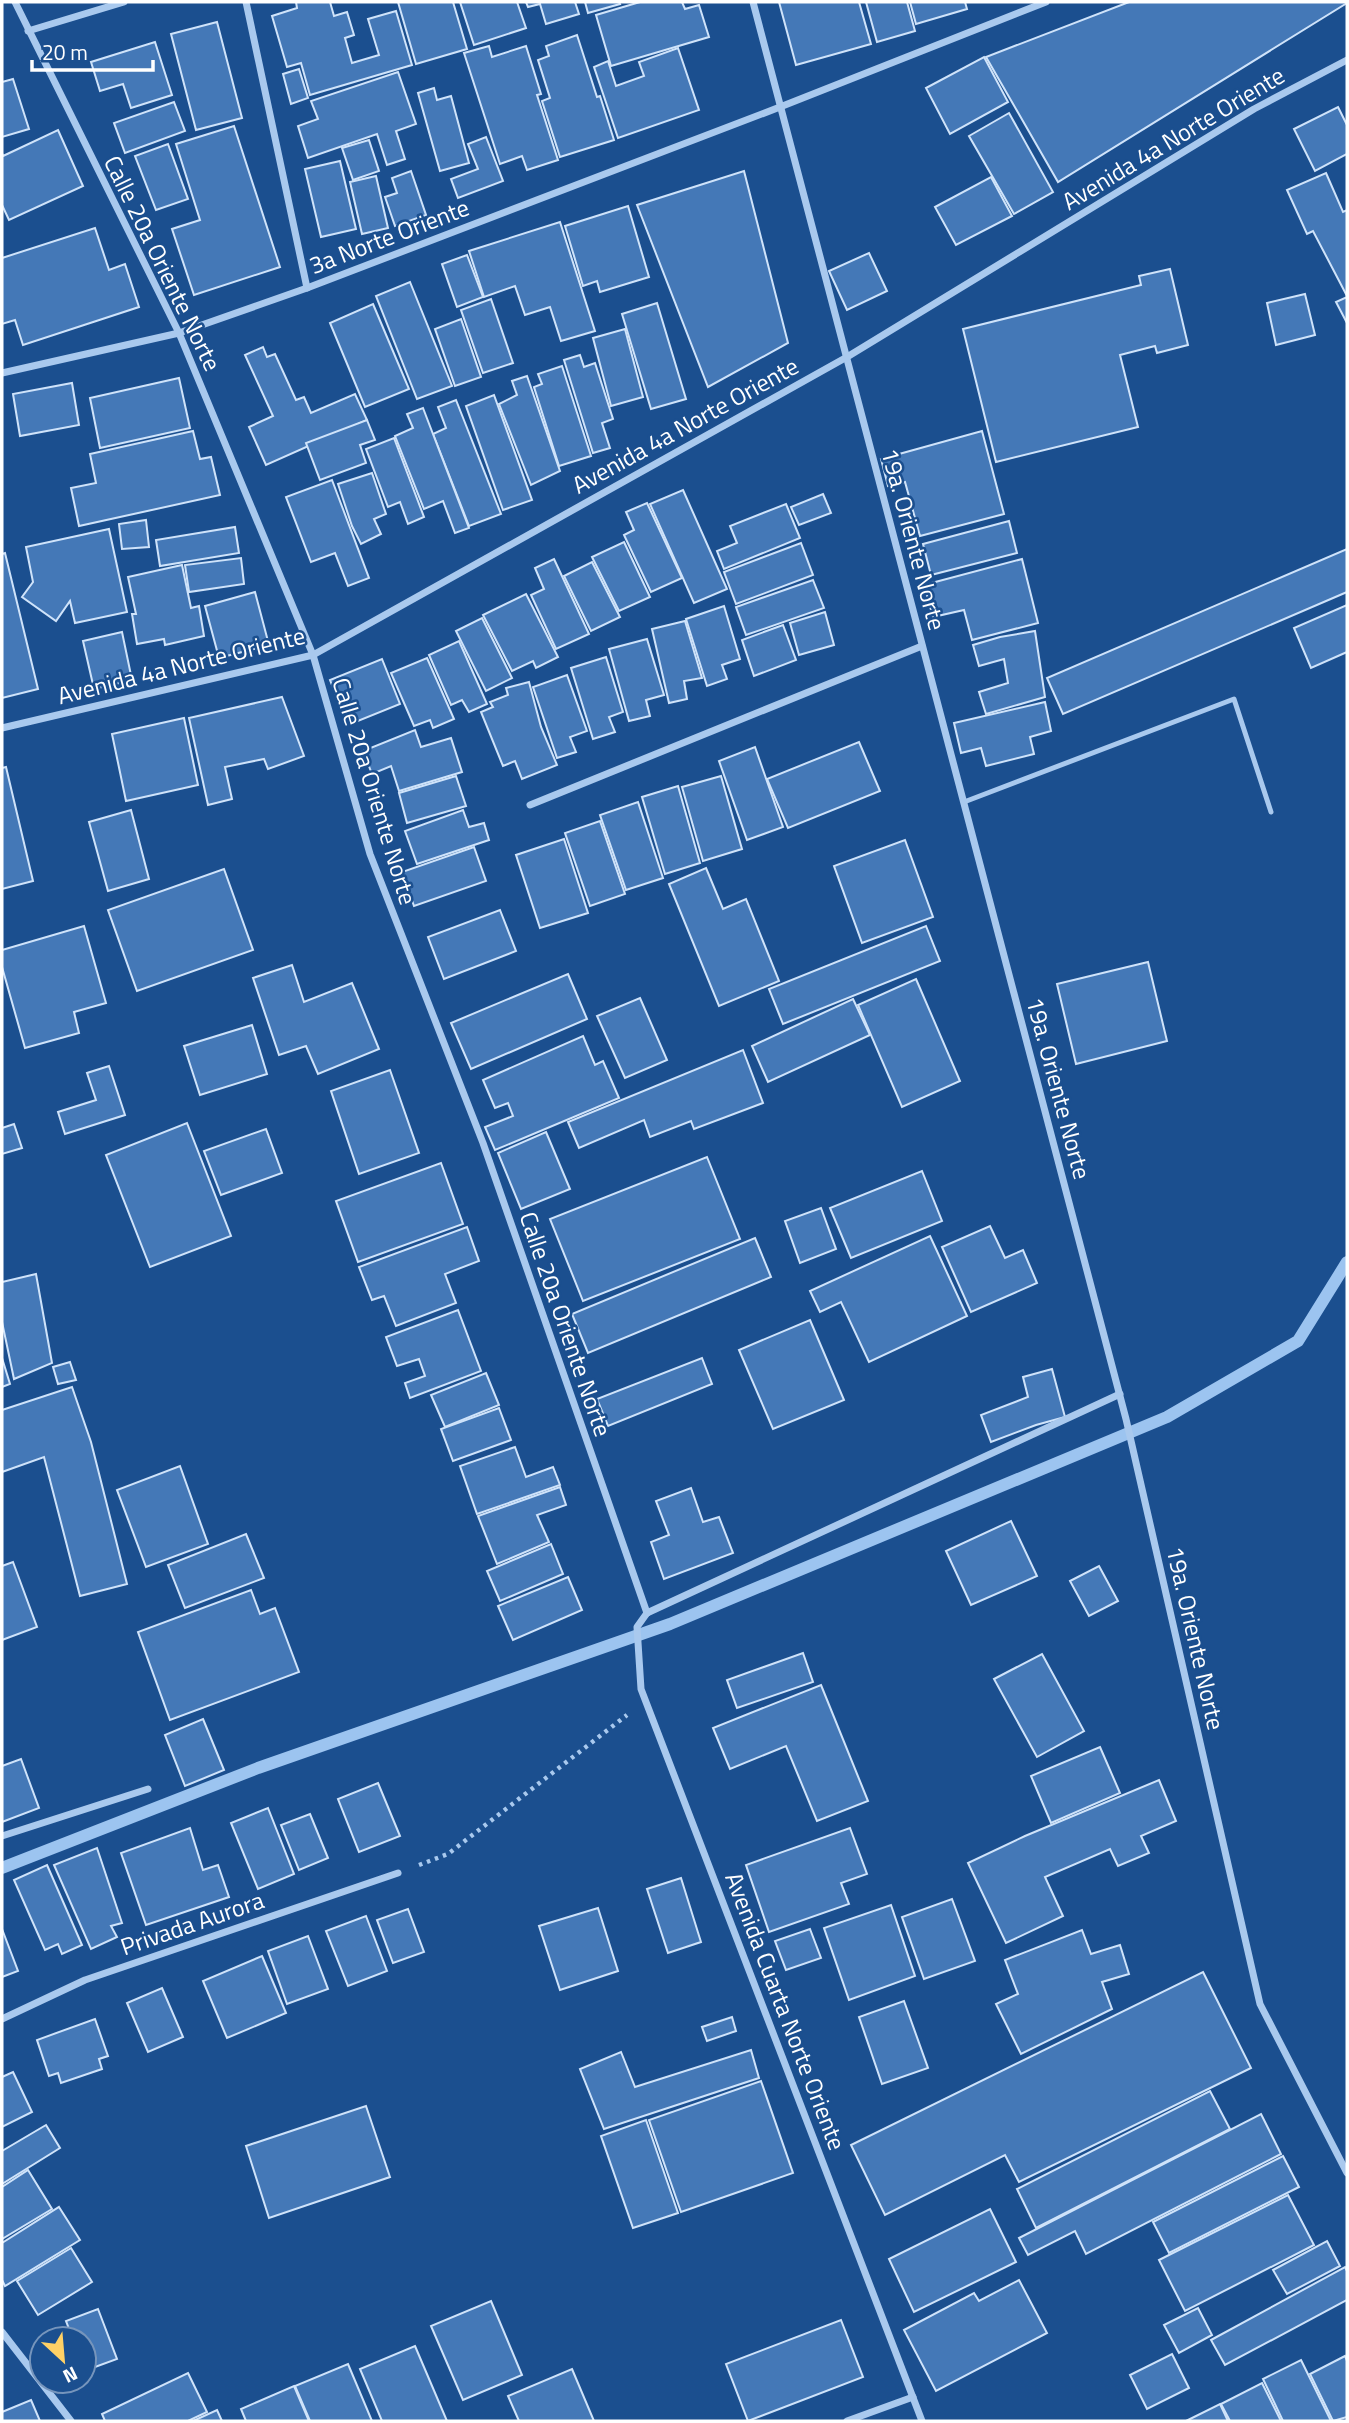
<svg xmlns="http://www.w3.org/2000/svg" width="1349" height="2423" viewBox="0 0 1349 2423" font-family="'Titillium Web',sans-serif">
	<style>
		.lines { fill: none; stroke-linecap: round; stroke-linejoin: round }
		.stream { stroke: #9cc4f0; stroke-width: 12 }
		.building { fill: #4478b7; stroke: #cfe3fa; stroke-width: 2 }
		.path { stroke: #a9c9ee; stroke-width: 4.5; stroke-dasharray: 3.5 5; stroke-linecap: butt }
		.lane { stroke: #a9c9ee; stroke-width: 5 }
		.street { stroke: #a9c9ee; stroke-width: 7 }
		.labels { text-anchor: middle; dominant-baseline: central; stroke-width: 5; stroke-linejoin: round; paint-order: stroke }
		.street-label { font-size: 24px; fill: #fff; stroke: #1b4f8f }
	</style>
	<rect width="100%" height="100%" fill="#1b4f8f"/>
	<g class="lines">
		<!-- stream -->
		<path class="stream" d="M2,1868L258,1768L670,1624L1167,1417L1298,1341L1347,1262"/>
	</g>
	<!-- building -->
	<g class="building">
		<path d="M296,2H330L334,16L347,12L354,35L345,38L352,63L379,55L368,19L396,11L412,65L310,95L301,63L287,67L272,16L297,8Z"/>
		<path d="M398,2H453L467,49L416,64Z"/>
		<path d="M460,2H517L526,28L474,45Z"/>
		<path d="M526,2H575L579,14L546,24L540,4L528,7Z"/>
		<path d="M585,2H619L620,4L588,13Z"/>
		<path d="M640,2H682L685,9L699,5L709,37L611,66L596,15Z"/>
		<path d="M779,2H859L871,44L796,65Z"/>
		<path d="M866,2H907L915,31L877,42Z"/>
		<path d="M910,2H965L967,9L916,24Z"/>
		<path d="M1129,2H1347V3L1058,182L986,57Z"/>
		<path d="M217,22L242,118L196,130L171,34Z"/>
		<path d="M577,35L597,97L600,96L614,140L560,157L542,101L550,98L538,60L549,56L546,46Z"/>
		<path d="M155,42L172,95L131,108L123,84L100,91L91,62Z"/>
		<path d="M489,46L492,57L526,46L541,94L537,95L558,160L527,170L522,156L500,164L464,53Z"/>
		<path d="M678,48L699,110L618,138L594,67L608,61L616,86L644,76L639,62Z"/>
		<path d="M984,57L1008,102L950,134L926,88Z"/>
		<path d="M299,69L308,98L291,104L283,74Z"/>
		<path d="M398,72L416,124L396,131L405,159L387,165L377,134L308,158L298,126L318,119L311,101Z"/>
		<path d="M13,79L29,129L2,137V82Z"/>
		<path d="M434,88L437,100L451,96L469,163L440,171L418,93Z"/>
		<path d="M174,102L185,131L125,153L114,123Z"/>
		<path d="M1338,107L1347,125V154L1315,171L1294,129Z"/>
		<path d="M1009,113L1053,192L1014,214L969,136Z"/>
		<path d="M234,126L280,267L194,295L172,229L200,220L176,144Z"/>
		<path d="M58,130L83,186L9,220L2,205V153L3,156Z"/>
		<path d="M486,137L503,181L458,198L451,179L478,169L468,144Z"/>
		<path d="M369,140L379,171L353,180L342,148Z"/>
		<path d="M168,144L188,199L156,210L135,156Z"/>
		<path d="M340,161L356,229L321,237L305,169Z"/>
		<path d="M411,171L426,215L395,226L385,197L397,193L392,178Z"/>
		<path d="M744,171L788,343L708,387L637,205Z"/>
		<path d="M1326,173L1343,212L1347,210V296L1313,231L1307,234L1287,190Z"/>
		<path d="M376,176L388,228L362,234L350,182Z"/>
		<path d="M991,177L1012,216L956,245L935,207Z"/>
		<path d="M628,206L649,277L600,292L597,281L583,286L565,226Z"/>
		<path d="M560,222L595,331L561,341L550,307L525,315L515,286L484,297L469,251Z"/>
		<path d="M95,228L109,270L125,264L139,307L23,345L15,320L2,324V258Z"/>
		<path d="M869,253L887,291L847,310L829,271Z"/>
		<path d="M467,255L483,297L457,307L442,264Z"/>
		<path d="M1170,269L1188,345L1157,353L1155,346L1120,355L1138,427L996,462L963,329L1141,285L1139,276Z"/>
		<path d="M410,282L452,386L417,399L376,296Z"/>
		<path d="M1305,294L1315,335L1276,345L1267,303Z"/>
		<path d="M1347,297V323L1336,302Z"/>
		<path d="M491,299L513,363L483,373L461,310Z"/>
		<path d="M657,303L686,399L651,409L622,314Z"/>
		<path d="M373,304L409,389L365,407L330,323Z"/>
		<path d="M461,319L481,377L455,386L435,329Z"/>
		<path d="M625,329L643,397L611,406L593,338Z"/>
		<path d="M263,347L267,357L275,354L296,400L304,397L311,413L355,394L367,420L266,465L249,427L273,416L245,355Z"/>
		<path d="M580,355L584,367L595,363L613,419L602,423L610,448L593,453L564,360Z"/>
		<path d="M562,366L591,456L559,466L534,387L542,384L538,374Z"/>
		<path d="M527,376L560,471L531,485L499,404L517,395L512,381Z"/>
		<path d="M179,378L190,428L100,448L90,398Z"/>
		<path d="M72,383L79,425L20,436L13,394Z"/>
		<path d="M494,395L532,500L503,510L466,406Z"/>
		<path d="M456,400L501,514L469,526L433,434L446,428L438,407Z"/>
		<path d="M423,408L469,528L455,533L443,501L424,509L395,436L413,428L407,414Z"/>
		<path d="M367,420L375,440L360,445L366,463L320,480L306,443Z"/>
		<path d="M193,431L200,459L211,457L220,495L79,526L71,488L96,483L90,454Z"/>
		<path d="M982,431L1004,514L920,536L905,482L888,486L881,459Z"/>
		<path d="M394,438L424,517L408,524L400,502L388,507L366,449Z"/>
		<path d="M372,473L386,514L374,519L381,534L361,544L352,526L338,484Z"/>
		<path d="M332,480L369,578L348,586L335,553L311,562L286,497Z"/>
		<path d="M683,490L727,589L694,603L650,504Z"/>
		<path d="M823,494L831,513L799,525L791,507Z"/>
		<path d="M647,503L682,578L651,592L624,535L634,530L626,512Z"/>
		<path d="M786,504L800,538L724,569L717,551L737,543L730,526Z"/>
		<path d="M146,520L149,547L122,549L119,524Z"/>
		<path d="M1009,521L1017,553L931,575L923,544Z"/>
		<path d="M235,527L239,553L160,566L156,540Z"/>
		<path d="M109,529L127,612L75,623L70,601L56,621L22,597L33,582L26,547Z"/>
		<path d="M624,542L650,597L619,611L592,557Z"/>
		<path d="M801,543L813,575L736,604L724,572Z"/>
		<path d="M1347,549V592L1063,714L1047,678Z"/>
		<path d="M5,553L38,689L2,698V554Z"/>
		<path d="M241,558L244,584L189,592L185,565Z"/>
		<path d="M554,559L589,634L556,649L531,595L544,589L535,568Z"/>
		<path d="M1022,559L1038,623L972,640L964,610L933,617L924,585Z"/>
		<path d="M592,562L620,617L591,631L564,576Z"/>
		<path d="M182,565L191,608L199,606L204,636L165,645L164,639L137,644L132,614H136L128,577Z"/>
		<path d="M813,580L824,608L746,635L736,607Z"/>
		<path d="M255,592L269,645L219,658L205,606Z"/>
		<path d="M526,594L558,657L536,668L533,661L512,671L483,615Z"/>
		<path d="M1347,605V652L1311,668L1294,628Z"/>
		<path d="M724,606L740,659L722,665L727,679L707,686L686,619Z"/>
		<path d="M825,612L834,645L799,655L790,623Z"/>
		<path d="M482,618L512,678L486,691L456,631Z"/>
		<path d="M685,621L702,678L684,681L687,699L669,703L652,629Z"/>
		<path d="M783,625L796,660L754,676L742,640Z"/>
		<path d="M1035,631L1045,697L986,714L979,692L1008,683L1004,659L979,666L973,645L1000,637Z"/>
		<path d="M122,632L132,680L94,689L83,641Z"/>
		<path d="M647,639L664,695L646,700L650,716L629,721L609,649Z"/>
		<path d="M459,641L487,704L469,712L462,700L451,705L429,655Z"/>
		<path d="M606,657L623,712L609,717L615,732L593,739L571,668Z"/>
		<path d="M427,658L454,719L433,728L430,720L414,726L391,673Z"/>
		<path d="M382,659L400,704L348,725L330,680Z"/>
		<path d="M567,675L587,731L570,737L576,752L557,758L533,687Z"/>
		<path d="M529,682L541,727L557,765L522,779L515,761L503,766L481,712L493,707L490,702L508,695L506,688Z"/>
		<path d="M282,697L304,756L268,769L264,759L225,767L232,799L208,805L189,718Z"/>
		<path d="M1045,702L1051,731L1030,737L1034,754L986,766L981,748L961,753L954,723Z"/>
		<path d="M184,718L198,785L126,801L112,734Z"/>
		<path d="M415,730L421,747L451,738L462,772L399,791L391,766L372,774L363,751Z"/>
		<path d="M859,742L880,791L788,828L767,779Z"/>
		<path d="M755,747L783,827L747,840L719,761Z"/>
		<path d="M6,767L33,881L2,889V768Z"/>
		<path d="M456,776L466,806L407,823L399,793Z"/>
		<path d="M721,776L742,849L703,861L682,787Z"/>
		<path d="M678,786L700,863L665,874L642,797Z"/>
		<path d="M638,802L663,878L626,890L600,815Z"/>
		<path d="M131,810L149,879L108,891L89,822Z"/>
		<path d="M463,810L469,827L484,823L489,840L417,864L405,831Z"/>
		<path d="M600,821L625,894L590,906L565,833Z"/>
		<path d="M564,839L588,913L540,928L516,855Z"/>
		<path d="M905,840L933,917L862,943L834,866Z"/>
		<path d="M474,847L486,881L414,906L402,872Z"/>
		<path d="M706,868L723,909L746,899L779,981L719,1006L669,884Z"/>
		<path d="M224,869L253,950L137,991L108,910Z"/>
		<path d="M500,910L516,951L444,979L428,937Z"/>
		<path d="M84,926L106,1003L74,1012L79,1033L25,1048L2,967V950Z"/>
		<path d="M926,926L940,961L783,1024L769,989Z"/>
		<path d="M1148,962L1167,1041L1076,1064L1057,984Z"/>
		<path d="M292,965L304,1002L352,983L379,1049L318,1074L306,1046L279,1055L253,978Z"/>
		<path d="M568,974L587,1019L471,1069L451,1023Z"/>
		<path d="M916,979L960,1081L902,1107L858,1005Z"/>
		<path d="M640,998L667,1060L625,1078L597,1016Z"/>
		<path d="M853,999L870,1035L768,1082L752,1046Z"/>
		<path d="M252,1025L267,1074L200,1095L184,1046Z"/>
		<path d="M583,1036L595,1065L603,1061L619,1098L495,1150L485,1127L513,1116L508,1103L495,1108L483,1080Z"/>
		<path d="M743,1050L763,1103L694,1129L691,1121L650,1137L644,1120L579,1148L568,1122Z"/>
		<path d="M109,1066L125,1115L65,1134L58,1112L96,1100L87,1073Z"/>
		<path d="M390,1070L419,1153L359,1174L331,1091Z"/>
		<path d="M187,1123L231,1236L150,1267L106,1155Z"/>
		<path d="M14,1124L22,1148L2,1154V1128Z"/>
		<path d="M266,1129L282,1173L221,1195L204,1151Z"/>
		<path d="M546,1132L570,1189L521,1209L498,1153Z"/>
		<path d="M707,1157L740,1239L583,1301L550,1219Z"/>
		<path d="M441,1163L463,1224L358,1262L336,1201Z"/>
		<path d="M922,1171L942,1221L851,1258L830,1208Z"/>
		<path d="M821,1208L836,1249L800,1263L785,1221Z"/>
		<path d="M990,1226L1005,1258L1023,1250L1037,1283L971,1312L942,1247Z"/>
		<path d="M467,1227L479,1261L445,1274L456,1303L396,1326L384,1296L372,1300L359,1267Z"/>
		<path d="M930,1236L967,1316L869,1362L841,1302L820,1312L810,1291Z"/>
		<path d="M755,1238L771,1277L588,1353L572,1314Z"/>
		<path d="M36,1274L52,1363L14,1379L2,1322V1282Z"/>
		<path d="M458,1310L481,1371L410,1398L405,1383L425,1376L419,1359L397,1366L386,1337Z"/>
		<path d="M810,1320L844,1400L773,1429L739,1350Z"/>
		<path d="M2,1358L10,1384L2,1387Z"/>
		<path d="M702,1358L712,1384L608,1426L597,1399Z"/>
		<path d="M70,1362L76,1380L58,1384L53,1367Z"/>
		<path d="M1052,1369L1065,1417L1036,1425L991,1442L981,1415L1028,1397L1023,1377Z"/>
		<path d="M486,1373L499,1405L445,1427L431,1395Z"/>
		<path d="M72,1387L91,1442L127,1584L80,1596L44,1457L2,1472V1410Z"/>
		<path d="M499,1408L511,1440L453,1461L441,1429Z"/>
		<path d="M515,1447L526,1477L553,1467L560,1485L477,1514L460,1466Z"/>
		<path d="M180,1466L208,1544L146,1567L117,1490Z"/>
		<path d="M560,1487L566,1505L537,1515L549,1542L497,1564L478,1516Z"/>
		<path d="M691,1488L703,1522L719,1517L733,1553L664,1579L651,1542L669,1535L656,1501Z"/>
		<path d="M1011,1521L1037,1576L971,1605L946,1551Z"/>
		<path d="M246,1534L264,1578L185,1608L168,1565Z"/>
		<path d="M551,1544L563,1574L500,1601L487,1571Z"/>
		<path d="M13,1562L37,1627L2,1640V1566Z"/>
		<path d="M1099,1566L1118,1601L1089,1616L1070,1581Z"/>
		<path d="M568,1577L582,1610L513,1640L498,1606Z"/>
		<path d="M251,1590L260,1614L275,1608L299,1672L170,1720L138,1632Z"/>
		<path d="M803,1653L813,1682L737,1708L727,1680Z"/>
		<path d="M1042,1654L1084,1731L1037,1757L994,1679Z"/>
		<path d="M821,1685L868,1801L817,1821L786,1746L730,1769L713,1728Z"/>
		<path d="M203,1719L224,1770L185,1786L165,1735Z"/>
		<path d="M1100,1747L1120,1793L1051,1823L1031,1776Z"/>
		<path d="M21,1759L39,1808L2,1822V1766Z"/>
		<path d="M1159,1780L1176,1821L1141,1836L1149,1853L1118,1866L1110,1849L1045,1877L1063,1916L1006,1943L968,1863L1025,1836Z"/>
		<path d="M378,1783L400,1836L359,1852L338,1799Z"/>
		<path d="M268,1808L294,1874L258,1889L231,1823Z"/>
		<path d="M310,1814L328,1858L299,1870L281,1825Z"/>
		<path d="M190,1828L203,1870L218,1865L229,1897L146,1925L121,1853Z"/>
		<path d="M850,1828L867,1874L841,1883L849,1904L769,1932L746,1865Z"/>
		<path d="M97,1848L122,1923L111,1926L117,1937L91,1949L54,1865Z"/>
		<path d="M47,1865L82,1945L62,1954L58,1944L45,1950L14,1880Z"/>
		<path d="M681,1878L701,1942L668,1953L647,1889Z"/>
		<path d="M952,1899L975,1961L924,1979L902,1917Z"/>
		<path d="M891,1905L915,1976L849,2000L824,1928Z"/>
		<path d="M598,1908L618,1971L560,1990L539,1926Z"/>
		<path d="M408,1909L424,1952L393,1963L377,1920Z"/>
		<path d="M366,1916L387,1971L348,1986L326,1931Z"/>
		<path d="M2,1929L18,1971L2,1977Z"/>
		<path d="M810,1929L821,1958L786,1970L775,1941Z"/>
		<path d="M1082,1930L1091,1954L1120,1945L1129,1974L1102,1982L1112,2009L1021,2054L996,2004L1018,1994L1005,1960Z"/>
		<path d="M308,1936L328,1989L287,2004L268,1951Z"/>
		<path d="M262,1956L286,2013L227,2038L203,1981Z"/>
		<path d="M1203,1972L1251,2068L1019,2182L1005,2155L885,2215L851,2145Z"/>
		<path d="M162,1988L183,2037L148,2052L127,2003Z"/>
		<path d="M904,2001L928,2068L882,2084L859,2017Z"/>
		<path d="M732,2017L736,2031L707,2041L702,2027Z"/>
		<path d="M95,2019L108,2056L99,2059L102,2069L61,2083L58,2073L49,2076L37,2040Z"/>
		<path d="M751,2050L759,2078L604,2129L580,2069L621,2052L635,2087Z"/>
		<path d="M13,2072L32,2112L2,2127V2077Z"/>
		<path d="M761,2081L793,2173L681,2212L649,2120Z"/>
		<path d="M1210,2091L1230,2129L1036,2228L1017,2189Z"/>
		<path d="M366,2106L390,2177L269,2218L246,2146Z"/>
		<path d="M1261,2114L1281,2154L1086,2254L1075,2231L1028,2255L1019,2238Z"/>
		<path d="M646,2120L678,2213L633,2228L601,2136Z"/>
		<path d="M46,2125L60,2148L2,2184V2151Z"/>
		<path d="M1283,2156L1299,2187L1169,2253L1153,2222Z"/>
		<path d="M28,2170L52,2209L2,2239V2187Z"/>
		<path d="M1288,2195L1314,2245L1185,2311L1159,2260Z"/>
		<path d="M59,2207L80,2240L5,2286L2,2280V2243Z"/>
		<path d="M990,2209L1016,2262L914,2312L889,2259Z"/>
		<path d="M1327,2241L1340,2266L1287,2294L1273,2270Z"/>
		<path d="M71,2248L92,2282L38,2315L17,2281Z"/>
		<path d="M1345,2267L1347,2271V2300L1225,2365L1211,2340Z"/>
		<path d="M1019,2280L1047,2333L936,2391L904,2330L974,2293L979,2301Z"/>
		<path d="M491,2301L522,2375L463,2400L431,2326Z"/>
		<path d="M1198,2308L1212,2335L1179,2353L1164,2325Z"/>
		<path d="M98,2309L117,2359L84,2371V2339H73L66,2321Z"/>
		<path d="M841,2320L863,2377L748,2421L726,2364Z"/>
		<path d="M415,2346L447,2421H382L360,2369Z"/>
		<path d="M1172,2354L1189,2388L1147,2409L1130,2375Z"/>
		<path d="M1345,2356L1347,2361V2417L1333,2421L1310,2374Z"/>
		<path d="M1301,2360L1331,2421H1283L1263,2379Z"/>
		<path d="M348,2364L372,2421H310L295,2386Z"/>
		<path d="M572,2369L594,2421H519L508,2396Z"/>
		<path d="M188,2373L207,2412L188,2421H105L102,2414Z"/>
		<path d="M1262,2383L1281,2421H1230L1221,2404Z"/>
		<path d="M294,2386L309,2421H246L241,2409Z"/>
		<path d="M31,2400L40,2421H2V2412Z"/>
		<path d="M1220,2404L1228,2421H1186Z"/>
		<path d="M217,2410L222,2421H193Z"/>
	</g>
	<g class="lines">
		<!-- path -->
		<path class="path" d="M419,1865L448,1854L627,1715"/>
		<!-- lane -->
		<path class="lane" d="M964,802L1234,699L1271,812"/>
		<!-- street -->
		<g class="street">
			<path d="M15,2L179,333L313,655L370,854L483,1143L647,1613"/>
			<path d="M246,2L307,288"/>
			<path d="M753,2L1126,1419L1260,2004L1347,2173"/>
			<path d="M28,31L124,2"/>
			<path d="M2,373L179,333L307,288L780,107L1046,2"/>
			<path d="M2,728L313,655L847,357L1254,109L1347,60"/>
			<path d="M530,805L922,646"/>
			<path d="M647,1613L637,1627L641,1689L922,2421"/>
			<path d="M647,1613L1120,1394"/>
			<path d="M2,1836L148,1789"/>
			<path d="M2,2019L85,1980L398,1873"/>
			<path d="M2,2332L71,2421"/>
			<path d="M847,2421L913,2397"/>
		</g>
	</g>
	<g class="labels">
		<!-- street labels -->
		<g class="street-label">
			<text transform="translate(1173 138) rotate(-31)">Avenida 4a Norte Oriente</text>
			<text transform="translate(389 236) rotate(-21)">3a Norte Oriente</text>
			<text transform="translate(163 263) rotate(64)">Calle 20a Oriente Norte</text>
			<text transform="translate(685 425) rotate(-29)">Avenida 4a Norte Oriente</text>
			<text transform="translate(914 539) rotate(75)">19a. Oriente Norte</text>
			<text transform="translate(181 665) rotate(-14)">Avenida 4a Norte Oriente</text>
			<text transform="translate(375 791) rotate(73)">Calle 20a Oriente Norte</text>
			<text transform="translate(1059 1088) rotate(75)">19a. Oriente Norte</text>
			<text transform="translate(566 1324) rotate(71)">Calle 20a Oriente Norte</text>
			<text transform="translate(1196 1638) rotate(77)">19a. Oriente Norte</text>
			<text transform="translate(192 1923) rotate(-19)">Privada Aurora</text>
			<text transform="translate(786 2011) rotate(69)">Avenida Cuarta Norte Oriente</text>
		</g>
	</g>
	<!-- border -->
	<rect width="1349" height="2423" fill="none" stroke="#ffffff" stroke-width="7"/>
	<!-- north arrow -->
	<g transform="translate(63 2360) rotate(154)"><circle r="33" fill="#1b4f8f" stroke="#7695bc" stroke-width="2"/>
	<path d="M0-5L12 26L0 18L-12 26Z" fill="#ffd166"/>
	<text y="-10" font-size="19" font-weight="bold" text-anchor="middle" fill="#ffffff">N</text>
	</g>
	<!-- scale -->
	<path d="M32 60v10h121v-10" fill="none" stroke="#ffffff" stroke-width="3.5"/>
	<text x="42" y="60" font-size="21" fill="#ffffff" stroke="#1b4f8f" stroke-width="5" paint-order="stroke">20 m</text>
</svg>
